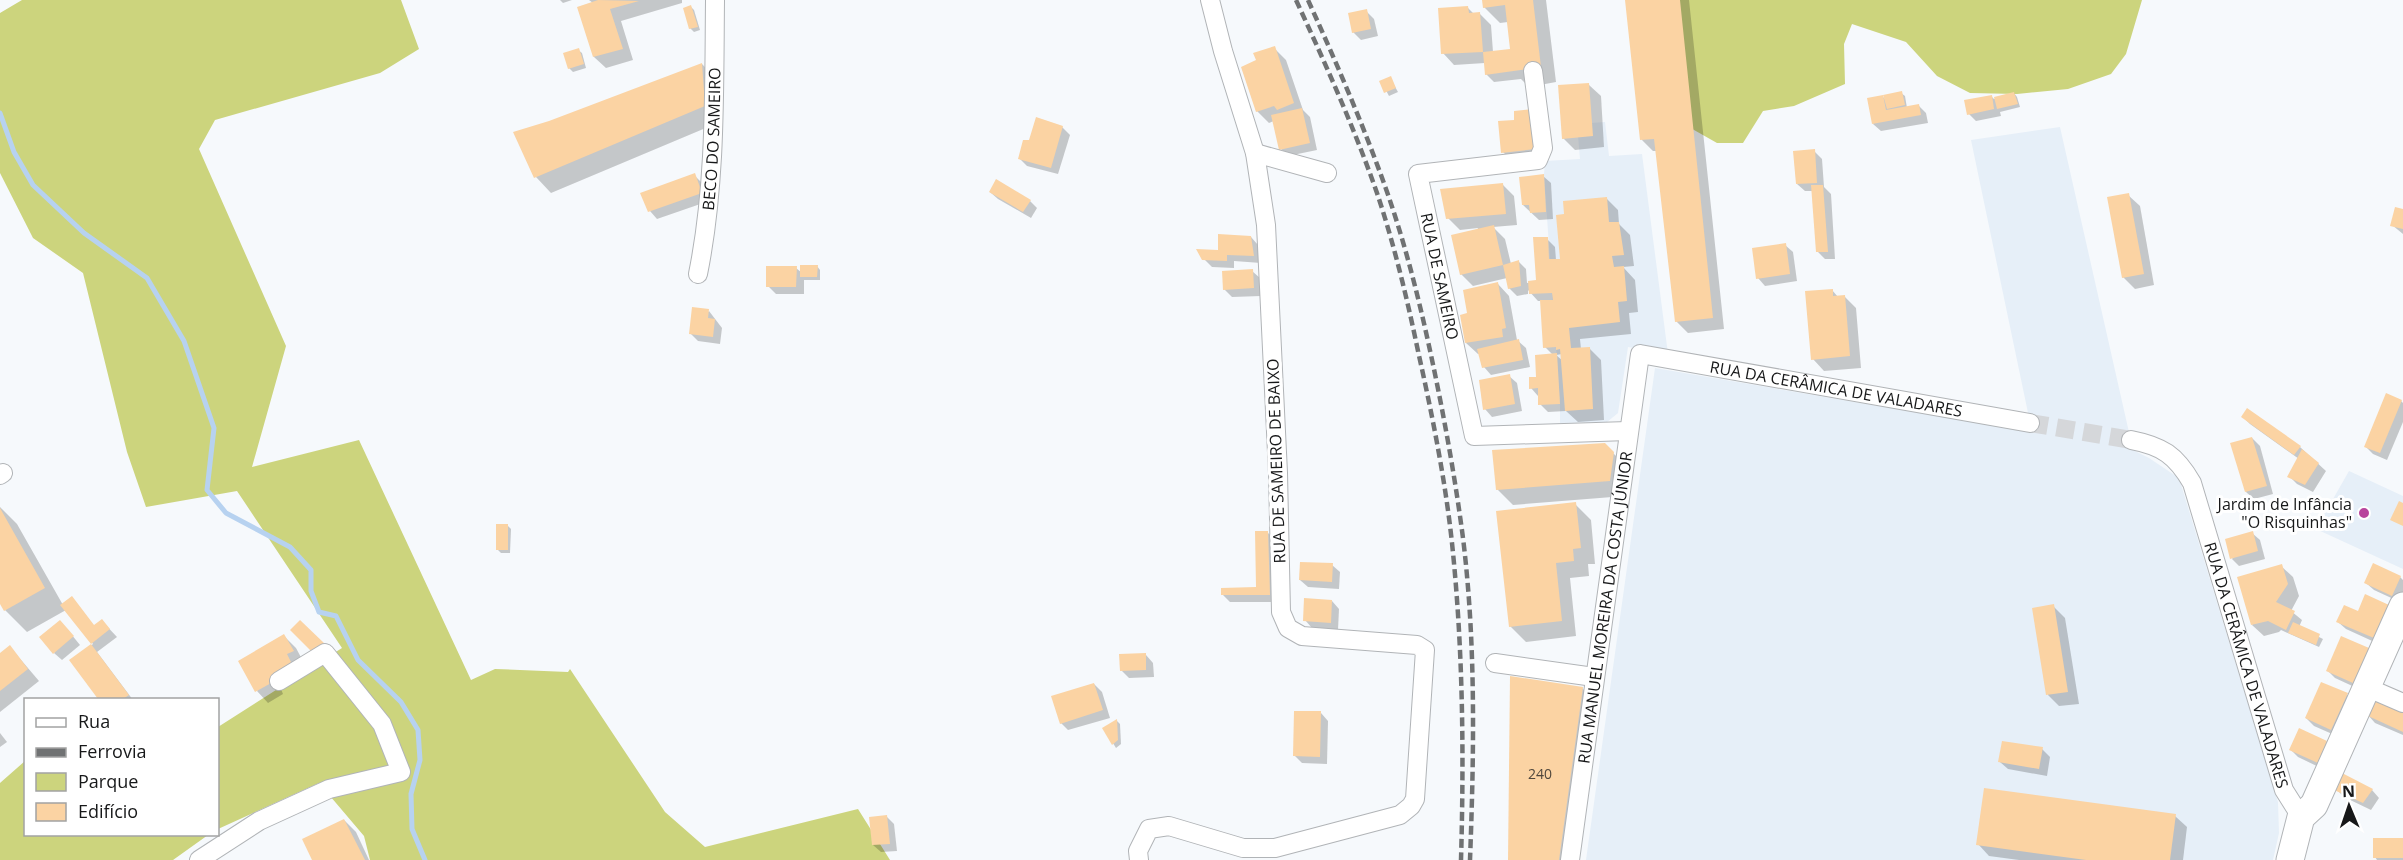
<svg xmlns="http://www.w3.org/2000/svg" width="2403" height="860" viewBox="0 0 2403 860" font-family="'Open Sans',sans-serif">
	<style>
		.built { fill: #e6eff8 }
		.green { fill: #ccd47d }
		.shadow { fill: #0003; fill-rule: evenodd }
		.lines { fill: none; stroke-linecap: round; stroke-linejoin: round }
		.stream { stroke: #b7d2f0; stroke-width: 5 }
		.building { fill: #fbd3a3 }
		.street-tunnel { stroke: #d5d7da; stroke-width: 18; stroke-dasharray: 18 9; stroke-linecap: butt }
		.street-casing { stroke: #b1b4b7; stroke-width: 20 }
		.secondary-casing { stroke: #b1b4b7; stroke-width: 29 }
		.street { stroke: #fff; stroke-width: 18 }
		.secondary { stroke: #fff; stroke-width: 27 }
		.rail { stroke: #707273; stroke-width: 4.5; stroke-dasharray: 9 4.5; stroke-linecap: butt }
		.poi-dot { fill: #b8449d; stroke: #fff; stroke-width: 2 }
		.labels { text-anchor: middle; dominant-baseline: central; stroke-width: 6; stroke-linejoin: round; paint-order: stroke }
		.number-label { font-size: 14px; fill: #50473c }
		.street-label { font-size: 16px; fill: #171819; stroke: #fff }
		.poi-label { font-size: 16px; fill: #171819; stroke: #fff; text-anchor: end }
	</style>
	<rect width="100%" height="100%" fill="#f6f9fc"/>
	<!-- built -->
	<g class="built">
		<path d="M1605,122L1609,156L1642,154L1668,354L1628,347L1618,413L1607,422L1560,423V404L1544,174L1545,161L1580,159L1577,124Z"/>
		<path d="M2060,127L2133,450L2149,458L2179,478L2278,802L2279,833L2273,860H1586L1655,368L2032,432L1971,140Z"/>
		<path d="M2349,471L2403,496V569L2316,529Z"/>
	</g>
	<!-- green -->
	<g class="green">
		<path d="M22,0H401L419,49L380,73L215,120L199,149L286,346L252,467L359,440L471,680L495,669L568,672L570,669L665,812L705,847L858,809L890,860H370L364,836L319,783L218,829V727L342,648L237,491L146,507L127,452L83,273L33,238L0,173V13Z"/>
		<path d="M1677,0H2142L2126,54L2111,74L2068,89L2017,94L1970,93L1937,76L1906,42L1852,24L1844,44L1845,84L1794,106L1763,111L1743,143H1717L1687,126Z"/>
		<path d="M25,761L26,834L208,835L173,860H0V783Z"/>
	</g>
	<!-- shadow -->
	<g class="shadow">
		<path d="M560,0H572L563,3Z"/>
		<path d="M589,0H682V3L621,21L633,60L606,68L594,57L593,3Z"/>
		<path d="M1483,0H1546L1556,82L1529,87L1521,79L1494,82L1486,74L1485,63L1454,65L1443,53L1468,8L1474,14L1479,13L1491,25L1493,52L1511,53L1508,22L1500,23L1484,7Z"/>
		<path d="M1626,0H1689L1724,329L1688,333L1676,321L1657,151H1653L1642,140Z"/>
		<path d="M691,7L694,10L700,30L694,32L690,28Z"/>
		<path d="M1366,11L1374,19L1378,36L1361,40L1353,32Z"/>
		<path d="M1274,48L1286,60L1303,110L1310,117L1317,150L1288,156L1281,149L1274,121L1269,123L1257,111Z"/>
		<path d="M578,50L582,53L586,68L573,72L569,68Z"/>
		<path d="M702,64L717,80L720,122L551,193L536,177L515,133L550,123Z"/>
		<path d="M1390,78L1398,92L1389,96L1381,81Z"/>
		<path d="M1589,85L1601,96L1604,147L1575,150L1563,138Z"/>
		<path d="M1901,93L1905,96L1907,108L1919,106L1926,113L1928,123L1881,131L1873,124L1882,96L1886,100Z"/>
		<path d="M2014,93L2017,97L2020,107L2000,112L2001,116L1976,121L1969,114L1991,96L1994,99Z"/>
		<path d="M1500,122L1543,156L1510,159L1503,152Z"/>
		<path d="M1062,127L1070,135L1058,174L1027,166L1020,159L1030,141Z"/>
		<path d="M1814,151L1822,159L1824,187L1831,194L1835,259H1825L1818,252L1813,191H1805L1797,184Z"/>
		<path d="M694,175L702,183L709,201L657,219L650,211L642,194Z"/>
		<path d="M1543,176L1551,183L1553,219L1539,220L1523,205Z"/>
		<path d="M1503,185L1514,196L1517,225L1493,227L1505,239L1511,264L1519,262L1526,269L1527,283L1538,281L1547,239L1555,247L1556,260H1562L1566,215L1607,199L1618,210L1619,224L1630,235L1634,266L1623,267L1635,280L1638,312L1629,313L1631,334L1580,339L1581,349L1589,348L1601,360L1604,420L1578,422L1566,411L1548,412L1540,404L1538,396L1531,388L1553,355L1545,347L1542,301H1538L1528,290V294L1517,296L1509,288L1507,278L1473,286L1461,274L1478,228L1460,230L1448,218ZM1562,354L1563,361L1556,355Z"/>
		<path d="M990,192L1030,201L1037,208L1031,218L998,199Z"/>
		<path d="M2128,195L2140,206L2154,285L2135,289L2123,277Z"/>
		<path d="M2403,211V234L2392,225Z"/>
		<path d="M1251,237L1258,245L1261,263L1234,261V268L1212,267L1204,259Z"/>
		<path d="M1785,245L1793,252L1797,281L1765,286L1758,278Z"/>
		<path d="M817,266L820,270V280H804V294H776L768,286L796,268L802,273Z"/>
		<path d="M1252,271L1260,278L1261,296L1232,297L1224,289Z"/>
		<path d="M1498,284L1509,296L1517,340L1526,348L1530,367L1491,375L1484,367L1480,354H1478L1466,343L1469,314Z"/>
		<path d="M1832,290L1838,297L1844,296L1856,308L1861,368L1824,371L1813,359Z"/>
		<path d="M709,311L722,328L720,344L698,341L690,333Z"/>
		<path d="M1509,376L1517,383L1522,411L1492,417L1485,409Z"/>
		<path d="M2401,401L2403,403V422L2387,460L2373,454L2365,446Z"/>
		<path d="M2248,410L2300,447L2326,471L2313,492L2297,484L2289,476L2299,459L2250,424L2243,417Z"/>
		<path d="M2252,438L2260,446L2273,494L2254,499L2246,492Z"/>
		<path d="M1604,444L1620,460L1625,496L1513,505L1497,489Z"/>
		<path d="M1575,504L1591,520L1595,564H1588L1589,576L1570,578L1576,636L1526,642L1510,626Z"/>
		<path d="M0,507L17,524L63,605L95,626L102,621L117,637L97,652L133,700H100L71,660L93,644L66,610L27,632L5,610L0,601Z"/>
		<path d="M507,525L511,529L510,553H501L497,549Z"/>
		<path d="M1268,533L1276,540L1277,602H1230L1223,595L1257,589Z"/>
		<path d="M2252,533L2260,540L2265,559L2239,566L2232,559Z"/>
		<path d="M1332,565L1340,572L1339,589L1308,587L1300,580Z"/>
		<path d="M2281,566L2293,577L2299,596L2291,611L2302,620L2299,627L2323,639L2319,647L2281,630L2279,632L2264,636L2252,625Z"/>
		<path d="M2400,577L2403,580V594L2400,602L2374,590L2366,583Z"/>
		<path d="M1332,601L1339,609L1338,630L1312,628L1305,620Z"/>
		<path d="M2053,606L2065,618L2079,704L2059,706L2048,695Z"/>
		<path d="M2345,607L2381,645L2346,629L2338,622Z"/>
		<path d="M67,629L80,645L62,660L54,653Z"/>
		<path d="M284,636L296,648L304,663L281,689L283,694L268,703L257,691Z"/>
		<path d="M10,647L39,681L0,712V655Z"/>
		<path d="M2368,649L2376,657L2361,690L2335,678L2327,670Z"/>
		<path d="M1146,655L1153,663L1154,677L1129,678L1121,670Z"/>
		<path d="M1094,684L1102,692L1110,718L1068,730L1061,723Z"/>
		<path d="M1582,688L1597,704L1576,860H1509Z"/>
		<path d="M2347,695L2355,702L2339,737L2314,726L2306,718Z"/>
		<path d="M1321,713L1328,721L1327,764L1302,763L1295,756Z"/>
		<path d="M2403,713V735L2375,723L2368,715Z"/>
		<path d="M1117,721L1120,724L1121,744L1116,748L1104,729Z"/>
		<path d="M2299,730L2327,743L2334,750L2325,770L2298,757L2291,750Z"/>
		<path d="M0,733L7,742L0,747Z"/>
		<path d="M2042,749L2050,757L2047,776L2008,769L2000,762Z"/>
		<path d="M2336,789L2372,790L2379,798L2371,810L2344,797Z"/>
		<path d="M2175,816L2187,827L2183,860H2019L1989,856L1978,844Z"/>
		<path d="M887,817L894,824L897,851L881,852L873,845Z"/>
		<path d="M344,820L356,832L369,860H313Z"/>
		<path d="M2403,839V860H2377L2375,857Z"/>
	</g>
	<g class="lines">
		<!-- stream -->
		<path class="stream" d="M0,113L14,152L33,185L84,233L147,278L184,341L214,428L207,490L226,513L290,547L311,570V591L319,612L336,616L358,660L401,702L418,730L420,760L411,794L412,829L425,860"/>
	</g>
	<!-- building -->
	<g class="building">
		<path d="M598,0L639,1L610,9L623,49L593,57L577,7Z"/>
		<path d="M1482,0H1533L1541,67L1485,75L1483,52L1510,49L1505,5L1483,8Z"/>
		<path d="M1625,0H1680L1713,318L1675,322L1654,139L1640,140Z"/>
		<path d="M691,5L698,27L689,29L683,8Z"/>
		<path d="M1468,6L1469,13L1480,12L1483,52L1441,54L1438,8Z"/>
		<path d="M1367,9L1371,29L1352,33L1348,13Z"/>
		<path d="M1275,46L1294,103L1277,110L1274,106L1256,112L1241,67L1256,60L1253,53Z"/>
		<path d="M579,48L584,64L568,69L563,53Z"/>
		<path d="M702,63L705,106L534,178L513,132L549,121Z"/>
		<path d="M1391,76L1396,88L1384,93L1379,81Z"/>
		<path d="M1589,83L1593,136L1562,139L1558,85Z"/>
		<path d="M1902,91L1905,105L1887,109L1883,95Z"/>
		<path d="M2014,92L2018,104L1997,109L1994,97Z"/>
		<path d="M1883,95L1886,110L1919,104L1921,115L1872,124L1867,98Z"/>
		<path d="M1992,95L1994,109L1967,115L1964,100Z"/>
		<path d="M1302,108L1310,143L1279,150L1271,115Z"/>
		<path d="M1532,109L1536,149L1501,153L1498,121L1514,120V111Z"/>
		<path d="M1036,117L1063,126L1051,168L1018,159L1023,140H1029Z"/>
		<path d="M1815,149L1817,183L1796,184L1793,151Z"/>
		<path d="M695,173L702,193L648,212L640,193Z"/>
		<path d="M1544,174L1546,212L1530,213L1529,205H1522L1519,177Z"/>
		<path d="M996,179L1031,200L1023,212L989,192Z"/>
		<path d="M1503,183L1506,214L1446,219L1440,189Z"/>
		<path d="M1811,185H1823L1828,252H1816Z"/>
		<path d="M2129,193L2144,274L2122,278L2107,197Z"/>
		<path d="M1607,197L1609,222H1619L1624,255L1612,256L1614,267L1624,266L1627,301L1618,302L1620,322L1569,328L1571,348L1590,347L1593,409L1565,411L1560,349L1556,350V347L1543,348L1540,300H1553L1552,293L1529,294L1528,281L1536,280L1533,237H1548L1549,259H1560L1556,215L1564,214L1563,201Z"/>
		<path d="M2395,207L2403,209V229L2390,226Z"/>
		<path d="M1494,225L1503,265L1519,260L1521,286L1508,289L1503,265L1460,275L1451,235Z"/>
		<path d="M1218,234L1251,236L1254,256L1227,255V261L1202,260L1196,249L1218,250Z"/>
		<path d="M1786,243L1790,274L1756,279L1752,248Z"/>
		<path d="M800,265H818L817,277H800Z"/>
		<path d="M766,266H797L796,287H766Z"/>
		<path d="M1253,269L1254,288L1223,290L1222,271Z"/>
		<path d="M1498,282L1506,328L1502,329L1503,337L1465,343L1460,315L1467,313L1463,290Z"/>
		<path d="M1833,289V296L1845,295L1850,356L1811,360L1805,291Z"/>
		<path d="M692,307L709,309L708,318L715,319L713,337L689,334Z"/>
		<path d="M1519,339L1523,360L1482,368L1477,349Z"/>
		<path d="M1557,353L1560,404L1538,405V388L1529,389V377H1536L1535,355Z"/>
		<path d="M1510,374L1515,404L1483,410L1479,380Z"/>
		<path d="M2386,393L2402,400L2380,453L2364,447Z"/>
		<path d="M2247,408L2301,446L2294,455L2241,417Z"/>
		<path d="M2252,437L2267,486L2245,492L2230,443Z"/>
		<path d="M1605,443L1614,452L1610,481L1496,490L1492,450Z"/>
		<path d="M2302,449L2319,463L2305,485L2287,477Z"/>
		<path d="M2399,501L2403,503V526L2390,520Z"/>
		<path d="M1576,502L1581,548L1573,549L1574,561L1556,563L1562,621L1509,627L1496,511Z"/>
		<path d="M0,508L45,588L4,611L0,604Z"/>
		<rect x="496" y="524" width="12" height="26"/>
		<path d="M1255,531H1268L1270,595H1221V588L1256,587Z"/>
		<path d="M2253,531L2258,551L2230,559L2225,539Z"/>
		<path d="M1300,562L1333,563L1332,582L1299,580Z"/>
		<path d="M2373,563L2401,576L2392,596L2364,583Z"/>
		<path d="M2282,564L2288,584L2276,602L2295,611L2286,630L2268,621L2251,625L2237,577Z"/>
		<path d="M2365,594L2389,605L2374,638L2336,622L2344,605L2358,611Z"/>
		<path d="M72,596L94,625L102,619L110,629L91,644L60,605Z"/>
		<path d="M1304,598L1332,600L1331,623L1303,621Z"/>
		<path d="M2054,604L2068,692L2046,695L2032,608Z"/>
		<path d="M60,620L74,636L53,654L39,637Z"/>
		<path d="M300,620L325,644L315,655L290,630Z"/>
		<path d="M2293,622L2320,634L2316,645L2288,633Z"/>
		<path d="M284,634L294,651L287,654L292,664L270,677L273,682L255,692L238,661Z"/>
		<path d="M2341,636L2369,648L2353,683L2326,671Z"/>
		<path d="M91,644L129,695L123,699H98L69,660Z"/>
		<path d="M10,645L28,669L0,691V653Z"/>
		<path d="M1146,653V670L1120,671L1119,654Z"/>
		<path d="M1510,676L1583,687L1559,860H1508Z"/>
		<path d="M2321,682L2348,693L2331,730L2305,718Z"/>
		<path d="M1094,683L1103,710L1060,724L1051,696Z"/>
		<path d="M2374,698L2403,711V732L2366,715Z"/>
		<path d="M1294,711H1321L1320,757L1293,756Z"/>
		<path d="M1117,719L1118,740L1112,745L1102,728Z"/>
		<path d="M2299,728L2327,741L2318,763L2289,750Z"/>
		<path d="M2002,741L2043,747L2039,769L1998,762Z"/>
		<path d="M2342,773L2373,789L2363,803L2334,790Z"/>
		<path d="M1984,788L2176,814L2170,860H2086L1976,845Z"/>
		<path d="M887,815L890,844L872,845L869,817Z"/>
		<path d="M344,819L365,860H312L302,839Z"/>
		<rect x="2373" y="838" width="30" height="20"/>
	</g>
	<g class="lines">
		<!-- street-tunnel -->
		<path class="street-tunnel" d="M2030,423L2131,440"/>
		<defs>
			<g id="street">
				<path id="s1" d="M1533,71L1543,148L1538,160L1418,174L1474,436L1628,431"/>
				<path d="M1255,153L1327,173"/>
				<path id="s2" d="M698,274C716,185 714,92 715,1"/>
				<path id="s3" d="M2131,440C2162,446 2176,455 2192,483L2284,790L2301,817"/>
				<path d="M0,475L3,473"/>
				<path d="M1495,663L1594,677"/>
				<path d="M2366,687L2403,703"/>
				<path d="M199,860L259,821L329,789L401,772L382,724L325,653L279,681"/>
				<path d="M1139,860L1138,851L1149,829L1169,826L1243,848H1275L1400,815L1411,806L1415,799L1425,650L1417,645L1302,636L1288,628L1281,612L1278,473L1266,225L1255,153L1223,51L1210,0"/>
				<path id="s4" d="M1570,860L1640,354L2030,423"/>
			</g>
			<path id="secondary" d="M2290,860L2301,817L2314,805L2403,606"/>
		</defs>
		<!-- street casing -->
		<use href="#street" class="street-casing"/>
		<!-- secondary casing -->
		<use href="#secondary" class="secondary-casing"/>
		<!-- street -->
		<use href="#street" class="street"/>
		<!-- secondary -->
		<use href="#secondary" class="secondary"/>
		<!-- rail -->
		<g class="rail">
			<path d="M1296,0C1325,63 1354,127 1377,193C1394,244 1407,298 1418,351C1432,414 1445,478 1452,543C1463,648 1464,754 1461,860"/>
			<path d="M1308,0C1336,62 1363,124 1386,189C1405,243 1419,299 1431,355C1444,416 1455,477 1463,538C1476,644 1474,753 1470,860"/>
		</g>
	</g>
	<!-- markers -->
	<circle class="poi-dot" cx="2364" cy="513" r="6"/>
	<g class="labels">
		<!-- number labels -->
		<g class="number-label">
			<text x="1540" y="773">240</text>
		</g>
		<!-- street labels -->
		<g class="street-label">
			<text stroke="none"><textPath href="#s2" startOffset="136">BECO DO SAMEIRO</textPath></text>
			<text stroke="none"><textPath href="#s1" startOffset="316">RUA DE SAMEIRO</textPath></text>
			<text stroke="none"><textPath href="#s4" startOffset="710">RUA DA CERÂMICA DE VALADARES</textPath></text>
			<text transform="translate(1276 461) rotate(-92)">RUA DE SAMEIRO DE BAIXO</text>
			<text stroke="none"><textPath href="#s4" startOffset="255">RUA MANUEL MOREIRA DA COSTA JÚNIOR</textPath></text>
			<text stroke="none"><textPath href="#s3" startOffset="268">RUA DA CERÂMICA DE VALADARES</textPath></text>
		</g>
		<!-- poi labels -->
		<g class="poi-label">
			<text x="2352" y="504">Jardim de Infância<tspan x="2352" dy="18">"O Risquinhas"</tspan></text>
		</g>
	</g>
	<!-- legend -->
	<rect x="24" y="698" width="195" height="138" fill="#ffffff" stroke="#a2a3a3" stroke-width="1.5"/>
	<rect x="36" y="718" width="30" height="9" fill="#ffffff" stroke="#a2a3a3" stroke-width="1.5"/>
	<text x="78" y="728" font-size="18" fill="#171819">Rua</text>
	<rect x="36" y="748" width="30" height="9" fill="#707273" stroke="#a2a3a3" stroke-width="1.5"/>
	<text x="78" y="758" font-size="18" fill="#171819">Ferrovia</text>
	<rect x="36" y="773" width="30" height="18" fill="#ccd47d" stroke="#a2a3a3" stroke-width="1.5"/>
	<text x="78" y="788" font-size="18" fill="#171819">Parque</text>
	<rect x="36" y="803" width="30" height="18" fill="#fbd3a3" stroke="#a2a3a3" stroke-width="1.5"/>
	<text x="78" y="818" font-size="18" fill="#171819">Edifício</text>
	<!-- north arrow -->
	<g transform="translate(2349 806) rotate(358)" stroke="#ffffff" stroke-width="4.5" paint-order="stroke">
	<path d="M0-4.5L10 22L0 15L-10 22Z" fill="#171819"/>
	<text y="-9" font-size="16" font-weight="bold" text-anchor="middle" fill="#171819">N</text>
	</g>
</svg>
